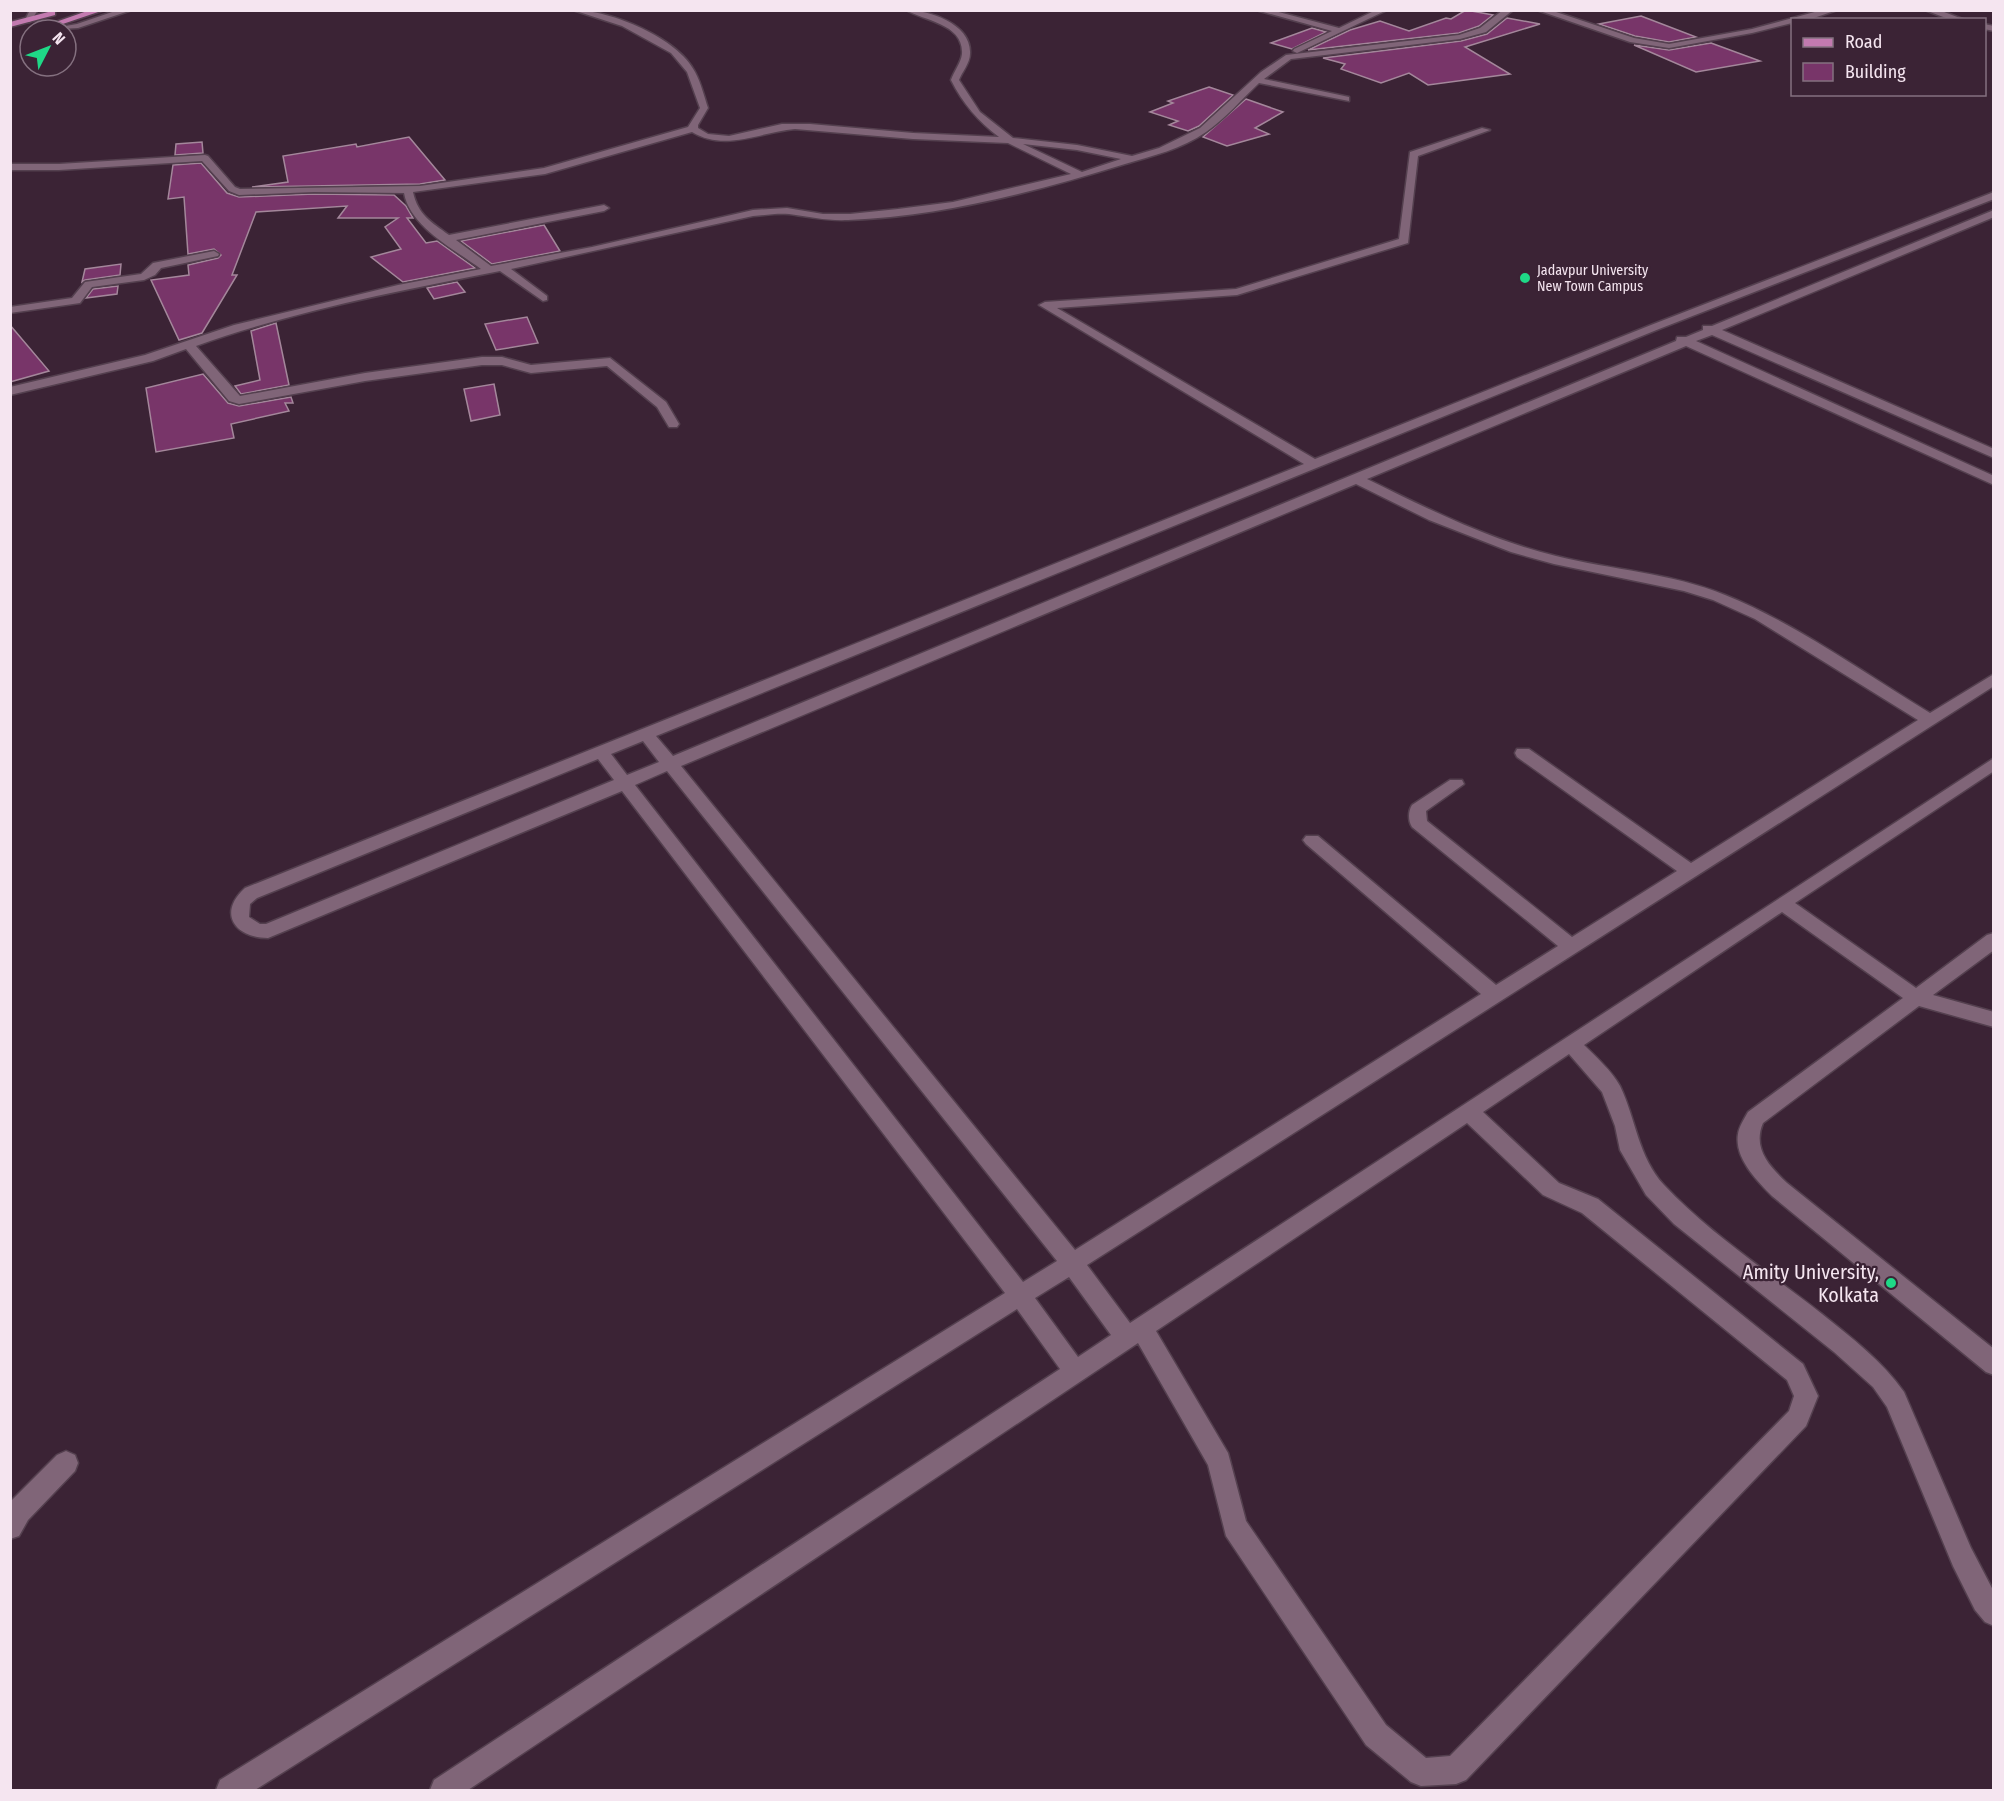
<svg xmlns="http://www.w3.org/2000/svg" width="2004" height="1801" viewBox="0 0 2004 1801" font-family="'Fira Sans Condensed',sans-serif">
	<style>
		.building { fill: #783569; stroke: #a4879b; stroke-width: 1.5 }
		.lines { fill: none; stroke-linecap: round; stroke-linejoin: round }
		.minor-casing { stroke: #54404f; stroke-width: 3 }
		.major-casing { stroke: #54404f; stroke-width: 3 }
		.minor { fill: #806578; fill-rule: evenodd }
		.major { fill: #c37ab0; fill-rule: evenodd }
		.poi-dot { fill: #1fd887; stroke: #3b2335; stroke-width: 2 }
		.labels { text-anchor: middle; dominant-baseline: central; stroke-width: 4.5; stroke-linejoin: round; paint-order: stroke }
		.far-poi-label { font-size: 14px; fill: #f5e5f0; stroke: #3b2335; text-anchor: start }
		.near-poi-label { font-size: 20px; fill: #f5e5f0; stroke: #3b2335; text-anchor: end }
	</style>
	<rect width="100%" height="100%" fill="#3b2335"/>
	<!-- building -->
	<g class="building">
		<path d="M1466,10L1493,15L1479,26L1459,33L1308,50L1350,30L1380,21L1409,31L1446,18L1451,19Z"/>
		<path d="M1641,16L1696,37L1669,42L1635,36L1599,24Z"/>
		<path d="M1507,18L1540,24L1465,47L1510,74L1428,85L1409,73L1381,83L1341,69L1345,64L1323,58L1461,41L1487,34Z"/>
		<path d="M1312,28L1326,32L1292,49L1271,43Z"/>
		<path d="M1711,43L1760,61L1696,72L1634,45L1669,50Z"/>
		<path d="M1209,87L1233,95L1199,126L1188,131L1169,125L1178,121L1150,112L1173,103L1168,101Z"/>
		<path d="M1246,99L1283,112L1255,128L1269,134L1227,146L1203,137Z"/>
		<path d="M409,137L445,180L420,184L252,187L288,182L283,156L356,144L357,147Z"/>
		<path d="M202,142L203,153L175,155L176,144Z"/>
		<path d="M201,163L227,193L239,197L314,194L394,195L406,206L413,218H407L426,243L437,241L475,268L403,282L371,257L401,249L385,227L398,218H338L347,206L256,212L232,275H237L202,333L179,340L151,280L189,275L188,265L218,258L221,255L214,249L188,254L184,197L168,199L173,165Z"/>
		<path d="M544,225L560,251L492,264L461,241Z"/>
		<path d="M121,264L120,275L85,280L82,282L85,269Z"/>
		<path d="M457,282L465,292L434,299L427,288Z"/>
		<path d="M118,286L117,294L86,298L93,289Z"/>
		<path d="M527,317L538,343L496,350L485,324Z"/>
		<path d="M276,323L289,385L241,394L235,386L260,380L251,331Z"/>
		<path d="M10,325L49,371L10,382Z"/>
		<path d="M203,374L228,403L239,406L291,397L293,403H285L289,411L231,424L234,438L156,452L146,388Z"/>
		<path d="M494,384L500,415L471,421L464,389Z"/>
	</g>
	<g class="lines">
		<defs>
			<g id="minor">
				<path d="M30,10H38L30,22H24Z"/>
				<path d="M118,10H132L78,28L43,30L77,24Z"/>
				<path d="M573,10C611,10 678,38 695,72C701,83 704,96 708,108L698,125V128L708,134L729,136L782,124H810L913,133L999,137C978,121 963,104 951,80C954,71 961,63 962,54C964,24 925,21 906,10C929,10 972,24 970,54C970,63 962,72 959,80L980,112L1013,138L1077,145L1132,156L1159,148L1200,128L1261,72L1286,55L1459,35L1480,28L1503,10H1513L1486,32L1460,39L1291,59L1264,79L1349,97V101L1259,83C1242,99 1225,119 1206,132C1182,149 1152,156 1125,164C1038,191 940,217 848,220C828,221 810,217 789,214C778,213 765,215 753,216L511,269L547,296V300L543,301L500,271C398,291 294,311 196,346L240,396L365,373L482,357H502L531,365L610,358L666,402L679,424L677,427H669L657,407L607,366L531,373L502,365H482L365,381L239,404L229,401L186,349L153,361L10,395V387L145,355L234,325L398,285L481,269C454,249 410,227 404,193L314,192L239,195L229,191L202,161L59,170H10V164H59L205,155L208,156L235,187L240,189L420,186L544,168L688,127L700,108L687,72L671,53L622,26ZM795,129L913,139L1008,143L1071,174L953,202L898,209L850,214H823L787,208L753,210L592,247L491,266L456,240L604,211L609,208L604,205L449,235C431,222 418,215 413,192L545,174L692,132C725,152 760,132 795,129ZM1023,144L1077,150L1121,159L1082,172Z"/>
				<path d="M1256,10H1271L1339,28L1376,10H1387L1297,53L1293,51L1294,49L1332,31Z"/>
				<path d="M1537,10H1550L1634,38L1669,44L1752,29L1822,10H1837L1808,20H1792V23L1752,33L1669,48L1630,42Z"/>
				<path d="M1925,10H1939L1965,20H1951Z"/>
				<path d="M1984,24L1994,26V31L1984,29Z"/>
				<path d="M1482,128L1490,130L1418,156L1408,243L1237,295L1057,308L1315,459L1651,325L1994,192V199L1659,329L656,736L673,756L1676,341L1677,337H1686L1703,330V326H1712L1994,210V217L1722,330L1994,449V458L1712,335L1696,341L1994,476V485L1686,346L1367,479C1428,509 1490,540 1556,556C1612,570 1672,573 1725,595C1795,623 1864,673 1930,713L1994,674V686L1087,1265L1130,1323L1994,758V771L1795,903L1916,988L1987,935L1994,933V950L1933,995L1994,1012V1027L1919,1006L1763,1123C1752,1149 1770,1167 1787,1183L1994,1349V1375L1986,1372L1772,1196C1757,1181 1734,1158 1738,1134C1739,1127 1744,1119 1748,1112L1903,998L1782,912L1584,1045C1596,1057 1612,1071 1620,1086C1636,1119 1638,1157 1664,1185C1709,1233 1770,1273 1822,1314C1852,1338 1882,1361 1904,1392L1971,1548L1994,1592V1626L1985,1622L1975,1610L1953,1566L1887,1407L1873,1387L1834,1352L1674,1224L1646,1195L1620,1150L1615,1126L1602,1092L1569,1054L1483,1112L1559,1183L1598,1199L1803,1364L1818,1396L1806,1426L1466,1780L1456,1784L1421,1786L1411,1782L1366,1745L1226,1536L1208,1465L1138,1343L468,1790H430L434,1780L1060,1369L1017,1309L255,1790H216L220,1780L1005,1293L622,791L268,938C235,938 217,913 245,888L1304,464L1039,305L1045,302L1236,289L1399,239L1410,152ZM1356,484L1429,520L1511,552L1554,564L1684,591L1713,600L1755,619L1918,720L1691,863L1529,749H1517L1515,753L1517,757L1677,871L1572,937L1427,821L1426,811L1464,784L1462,780H1450L1412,805C1408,811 1408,821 1412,827L1558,946L1496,985L1318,836H1306L1303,840L1306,844L1481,994L1075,1250L681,766ZM643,741L659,762L627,775L611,754ZM598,759L614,780L266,924H260L249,917L250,904L257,898ZM667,771L1057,1261L1023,1282L635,785ZM1467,1123L1543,1195L1582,1213L1787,1380L1794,1396L1789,1411L1450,1756L1426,1758L1386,1725L1246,1521L1228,1453L1156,1331ZM1069,1277L1111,1335L1078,1357L1035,1298Z"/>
				<path d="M214,251L219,254L218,256L161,268L155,275L144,280L92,287L80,303L10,313V307L72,298L85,282L141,274L153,263Z"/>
				<path d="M66,1451L75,1455L78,1463L75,1471L28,1520L19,1536L10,1539V1502L57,1455Z"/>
			</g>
			<g id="major">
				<path d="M90,10H104L45,30H33Z"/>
				<path d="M52,11H55V15L10,27V22Z"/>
			</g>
		</defs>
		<!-- minor casing -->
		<use href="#minor" class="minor-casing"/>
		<!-- major casing -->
		<use href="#major" class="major-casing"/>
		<!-- minor -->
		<use href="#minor" class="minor"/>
		<!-- major -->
		<use href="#major" class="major"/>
	</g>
	<!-- markers -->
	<g class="poi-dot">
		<circle cx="1525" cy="278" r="6"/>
		<circle cx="1891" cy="1283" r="6"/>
	</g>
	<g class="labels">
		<!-- far-poi labels -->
		<g class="far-poi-label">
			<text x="1537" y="270">Jadavpur University<tspan x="1537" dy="16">New Town Campus</tspan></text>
		</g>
		<!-- near-poi labels -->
		<g class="near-poi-label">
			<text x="1879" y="1272">Amity University,<tspan x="1879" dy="23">Kolkata</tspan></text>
		</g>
	</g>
	<!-- border -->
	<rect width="2004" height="1801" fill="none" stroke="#f5e5f0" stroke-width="24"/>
	<!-- legend -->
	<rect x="1791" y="18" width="195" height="78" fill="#3b2335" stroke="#857180" stroke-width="1.5"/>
	<rect x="1803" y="38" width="30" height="9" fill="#c37ab0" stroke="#857180" stroke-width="1.5"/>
	<text x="1845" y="48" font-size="18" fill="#f5e5f0">Road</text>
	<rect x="1803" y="63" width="30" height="18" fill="#783569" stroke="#857180" stroke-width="1.5"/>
	<text x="1845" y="78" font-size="18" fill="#f5e5f0">Building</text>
	<!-- north arrow -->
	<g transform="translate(48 48) rotate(48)"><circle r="28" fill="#3b2335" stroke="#857180" stroke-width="1.5"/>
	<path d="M0-4.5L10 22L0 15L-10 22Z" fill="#1fd887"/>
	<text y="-9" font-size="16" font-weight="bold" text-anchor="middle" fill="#f5e5f0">N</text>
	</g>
</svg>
